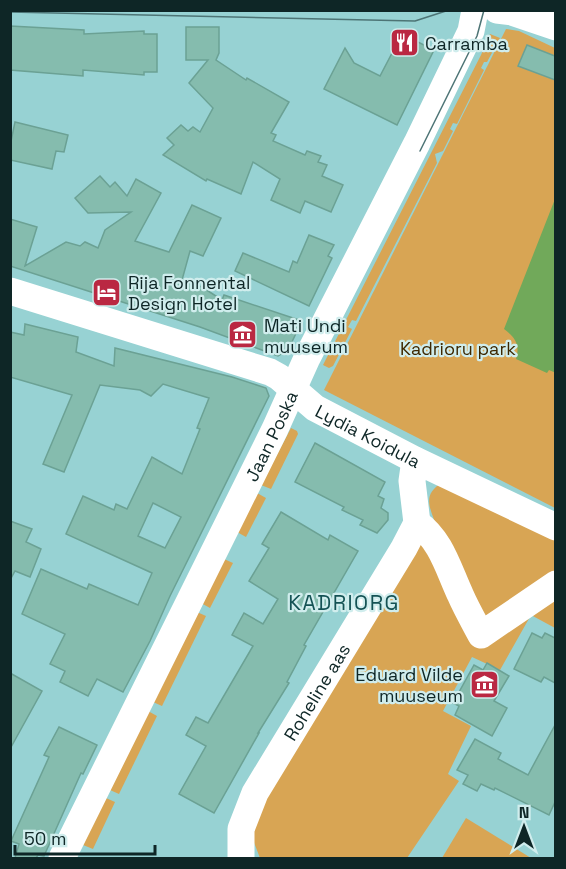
<svg xmlns="http://www.w3.org/2000/svg" width="566" height="869" viewBox="0 0 566 869" font-family="'Space Grotesk',sans-serif">
	<style>
		.green { fill: #d8a554 }
		.water { fill: #71a95a }
		.building { fill: #85bcae; stroke: #6ba194; stroke-width: 1.5; fill-rule: evenodd }
		.lines { fill: none; stroke-linecap: round; stroke-linejoin: round }
		.minor { stroke: #fff; stroke-width: 27 }
		.tram { stroke: #4d7475; stroke-width: 1.5 }
		.labels { text-anchor: middle; dominant-baseline: central; stroke-width: 4.5; stroke-linejoin: round; paint-order: stroke }
		.poi-label { font-size: 18px; fill: #0e2626; stroke: #d0eded; text-anchor: start }
		.park-label { font-size: 18px; fill: #3e2800; stroke: #d0eded }
		.street-label { font-size: 18px; fill: #0e2626; stroke: #d0eded }
		.quarter-label { font-size: 21px; letter-spacing: 1.5px; fill: #145254; stroke: #d0eded }
	</style>
	<rect width="100%" height="100%" fill="#97d2d3"/>
	<!-- green -->
	<g class="green">
		<path d="M506,29L519,31L555,48V508L324,390Z"/>
		<path d="M490,34L500,38L487,62H484L481,68L484,70L457,124L453,123L450,129L453,131L443,151L435,154L437,163L356,321L352,320L348,327L352,329L333,366L329,368L323,365L481,55Z"/>
		<path d="M291,428L297,431L298,434L271,489L261,485Z"/>
		<path d="M443,482L450,483L555,540V628L531,615L500,670L472,657L443,711L471,726L448,774L459,781L407,858H260L253,840L256,814L418,547L437,528C430,507 421,495 443,482Z"/>
		<path d="M257,493L266,498L246,537L237,532Z"/>
		<path d="M224,559L233,563L210,608L201,603Z"/>
		<path d="M197,612L206,616L162,706L153,702Z"/>
		<path d="M148,711L157,716L119,794L110,790Z"/>
		<path d="M106,798L115,802L93,849L83,845Z"/>
		<path d="M466,818L531,858H442Z"/>
	</g>
	<!-- water -->
	<path class="water" d="M555,199L556,373L549,370L547,373L516,359C520,345 516,338 504,329Z"/>
	<!-- building -->
	<g class="building">
		<path d="M10,26L84,30V34L144,31V34H157V72H144V75L83,70V76L10,70Z"/>
		<path d="M186,27H219V53L216,60L246,80L247,78L289,102L271,133L276,135L273,141L305,155L307,151L321,156L318,162L327,165L322,176L343,185L331,212L305,201L300,213L271,200L280,179L253,162L241,194L207,179L206,181L163,155L174,145L167,138L181,125L188,131L193,127L200,132L213,108L189,83L208,60H186Z"/>
		<path d="M402,34L434,50L397,125L324,89L345,48L354,63L380,76Z"/>
		<path d="M527,45L555,56V80L518,66Z"/>
		<path d="M15,122L68,135L64,152L56,151L52,169L10,160V146Z"/>
		<path d="M100,176L110,187L115,182L127,196L136,179L161,193L135,241L169,252L192,205L221,218L203,256L190,251L182,280L202,287L222,300L224,295L302,321L288,350L278,356L200,327L10,266V219L37,227L25,266L66,242L80,246L85,242L98,248L105,230L131,212L88,213L75,198Z"/>
		<path d="M309,235L334,245L328,256L332,258L309,306L235,271L243,253L289,272L293,261L297,263Z"/>
		<path d="M25,324L78,337L76,352L114,366L115,348L232,377L266,388L269,396L170,596L150,641L123,692L97,679L88,696L60,682L65,671L50,664L65,634L22,614L41,569L87,589L89,584L138,605L152,573L66,534L83,496L114,510L116,504L127,509L152,457L182,474L200,429L197,428L209,398L163,384L151,396L140,390L100,385L64,472L43,464L72,395L10,377V332L24,335ZM153,503L181,517L165,548L138,536Z"/>
		<path d="M315,443L385,482L378,496L384,499L381,508L388,513V520L377,533L360,525L363,520L342,510L344,507L295,482Z"/>
		<path d="M281,512L328,540L330,535L358,551L304,645L306,646L287,682L289,683L258,733H259L214,813L179,794L206,746L186,735L196,717L208,723L253,646L232,635L244,613L263,624L278,599L249,581L269,548L262,544Z"/>
		<path d="M10,521L32,529L26,542L41,549L30,577L15,571L10,580Z"/>
		<path d="M532,633L542,638L545,633L555,638V683L544,677L541,682L514,669Z"/>
		<path d="M487,663L509,676L494,701L507,708L492,736L455,715L459,706L453,703L474,665L483,670Z"/>
		<path d="M10,673L42,691L10,749Z"/>
		<path d="M555,725V802L549,815L495,788L494,790L481,784L477,791L463,784L468,775L457,770L475,739L501,753L498,759L528,775Z"/>
		<path d="M59,727L97,745L83,774L81,773L44,856L38,855L36,858H15L19,844L11,841L49,757L44,755Z"/>
	</g>
	<g class="lines">
		<!-- minor -->
		<g class="minor">
			<path d="M497,10L512,12L556,27"/>
			<path id="s1" d="M10,291L270,372L279,377L315,408L415,460L556,527"/>
			<path d="M417,523C441,540 448,568 460,594C466,608 474,622 481,635L556,584"/>
			<path id="s2" d="M62,858L275,429L307,358L417,143L471,31L475,10"/>
			<path id="s3" d="M241,858V829L255,793L404,548L417,523L412,481L415,460"/>
		</g>
		<!-- tram -->
		<g class="tram">
			<path d="M10,12L415,21L449,10"/>
			<path d="M420,151L477,36L484,10"/>
		</g>
	</g>
	<!-- icons -->
	<defs>
		<symbol id="restaurant-square" viewBox="-11 -11 22 22"><rect x="-9" y="-9" width="18" height="18" rx="4" fill="#ba2842" stroke="#d0eded"/><path d="M-5-6h1v4h1v-4h1v4h1v-4h1v5L-1.5 .5V6h-2V.5L-5-1ZM5-6V6H3V1.5H1.5Q1.5-4 5-6Z" fill="#fff"/></symbol>
		<symbol id="hotel-square" viewBox="-11 -11 22 22"><rect x="-9" y="-9" width="18" height="18" rx="4" fill="#ba2842" stroke="#d0eded"/><path d="M-6-4.5h1.5V1H6V5H4.5V3h-9V5H-6ZM-4 0a1.8 1.8 0 1 1 3.6 0ZM.5 0V-2.5h3Q6-2.5 6 0Z" fill="#fff"/></symbol>
		<symbol id="museum-square" viewBox="-11 -11 22 22"><rect x="-9" y="-9" width="18" height="18" rx="4" fill="#ba2842" stroke="#d0eded"/><path d="M0-6L6-3V-2H-6V-3ZM-5-1h2V3h-2ZM-1-1h2V3h-2ZM3-1h2V3H3ZM-6 4H6V6H-6Z" fill="#fff"/></symbol>
	</defs>
	<g fill-rule="evenodd">
		<use href="#restaurant-square" x="388" y="26" width="33" height="33"/>
		<use href="#hotel-square" x="90" y="276" width="33" height="33"/>
		<use href="#museum-square" x="226" y="318" width="33" height="33"/>
		<use href="#museum-square" x="468" y="668" width="33" height="33"/>
	</g>
	<g class="labels">
		<!-- poi labels -->
		<g class="poi-label">
			<text x="425" y="43">Carramba</text>
			<text x="128" y="282">Rija Fonnental<tspan x="128" dy="21">Design Hotel</tspan></text>
			<text x="264" y="325">Mati Undi<tspan x="264" dy="21">muuseum</tspan></text>
			<text x="463" y="674" text-anchor="end">Eduard Vilde<tspan x="463" dy="21">muuseum</tspan></text>
		</g>
		<!-- park labels -->
		<g class="park-label">
			<text x="458" y="348">Kadrioru park</text>
		</g>
		<!-- street labels -->
		<g class="street-label">
			<text stroke="none"><textPath href="#s2" startOffset="471">Jaan Poska</textPath></text>
			<text stroke="none"><textPath href="#s1" startOffset="390">Lydia Koidula</textPath></text>
			<text stroke="none"><textPath href="#s3" startOffset="186">Roheline aas</textPath></text>
		</g>
		<!-- quarter labels -->
		<g class="quarter-label">
			<text x="344" y="602">KADRIORG</text>
		</g>
	</g>
	<!-- border -->
	<rect width="566" height="869" fill="none" stroke="#0e2626" stroke-width="24"/>
	<!-- north arrow -->
	<g transform="translate(524 827)" stroke="#d0eded" stroke-width="4.5" paint-order="stroke">
	<path d="M0-4.5L10 22L0 15L-10 22Z" fill="#0e2626"/>
	<text y="-9" font-size="16" font-weight="bold" text-anchor="middle" fill="#0e2626">N</text>
	</g>
	<!-- scale -->
	<path d="M15 845v9h140v-9" fill="none" stroke="#0e2626" stroke-width="3"/>
	<text x="24" y="845" font-size="18" fill="#0e2626" stroke="#d0eded" stroke-width="4.5" paint-order="stroke">50 m</text>
</svg>
